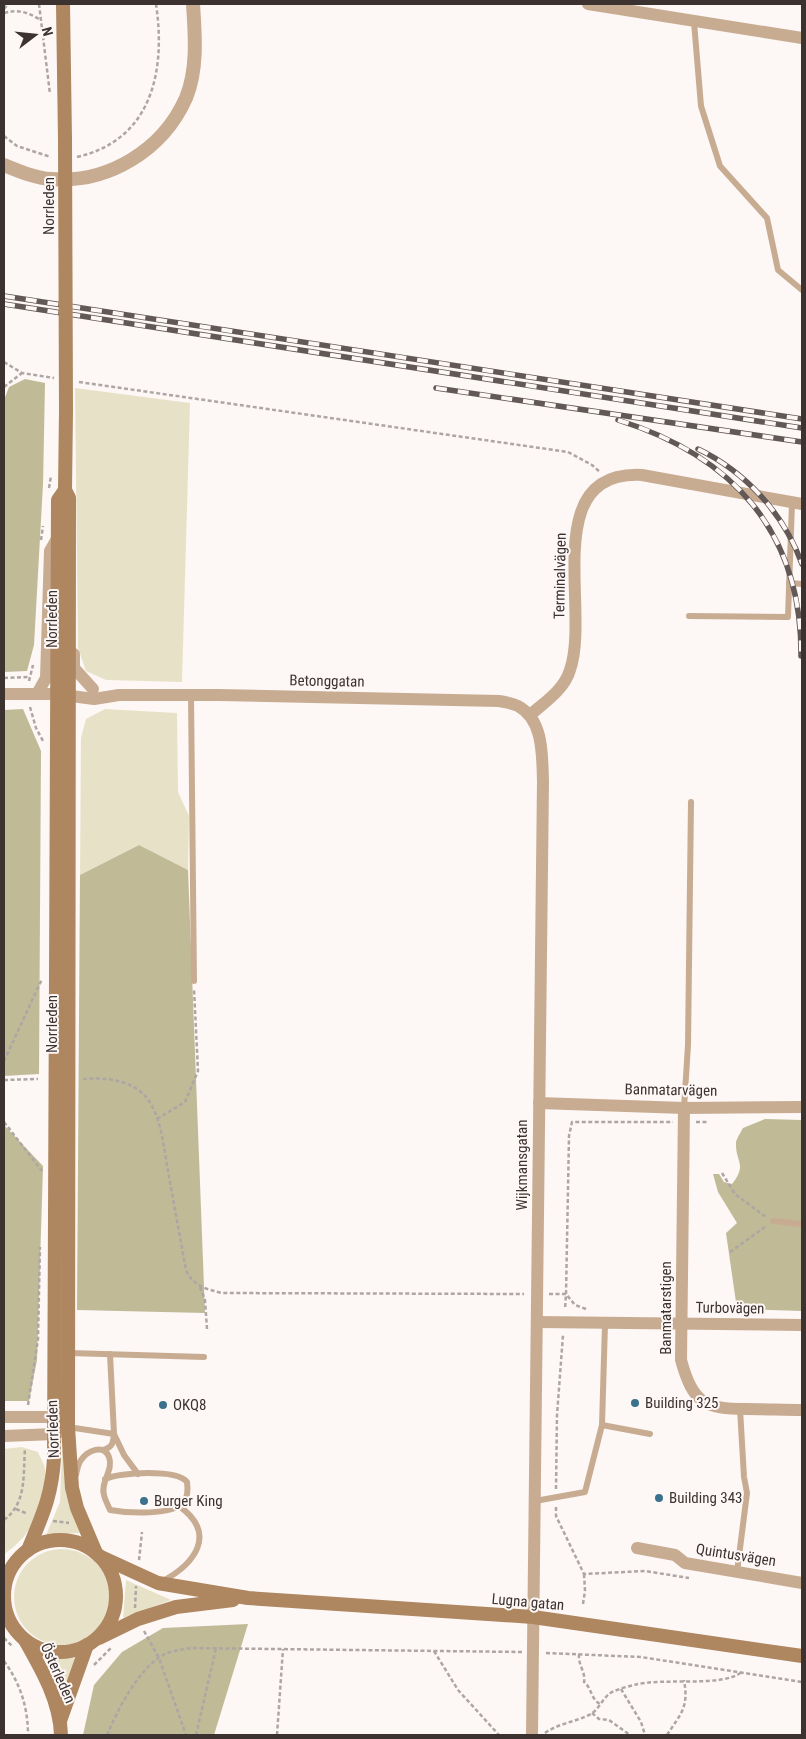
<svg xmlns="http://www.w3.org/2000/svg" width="806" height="1739" viewBox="0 0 806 1739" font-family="'Roboto Condensed',sans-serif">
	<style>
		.green { fill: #e7e2c7 }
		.forest { fill: #c0ba97 }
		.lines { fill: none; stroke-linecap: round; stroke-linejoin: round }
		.path { stroke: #ada6a4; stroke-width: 2.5; stroke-dasharray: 4 2.5; stroke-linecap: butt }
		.service { stroke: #c8ac92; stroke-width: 6 }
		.minor { stroke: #c8ac92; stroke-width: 12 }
		.tertiary { stroke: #c8ac92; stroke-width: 14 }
		.secondary { stroke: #ae865f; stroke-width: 14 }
		.rail-casing { stroke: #625957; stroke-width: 5.5 }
		.rail { stroke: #fdf7f6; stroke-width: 4; stroke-dasharray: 11; stroke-linecap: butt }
		.secondary-bridge { stroke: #ae865f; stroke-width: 14 }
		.poi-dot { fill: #3a718c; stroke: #fdf7f6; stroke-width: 2 }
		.labels { text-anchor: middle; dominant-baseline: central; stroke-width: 4; stroke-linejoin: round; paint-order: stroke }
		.street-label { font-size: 15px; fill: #3c3331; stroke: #fdf7f6 }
		.poi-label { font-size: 15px; fill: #3c3331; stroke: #fdf7f6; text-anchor: start }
	</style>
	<rect width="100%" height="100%" fill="#fdf7f6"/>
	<!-- green -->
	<g class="green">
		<path d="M75,388L190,403L182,682L106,680L86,671L78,648Z"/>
		<path d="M105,709L177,713L178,792L189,816L188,870L139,845L80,875L81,738L86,719Z"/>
		<path d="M22,1447L38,1452C40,1458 45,1464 45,1470C48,1503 31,1537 4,1554V1449Z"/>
		<path d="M62,1450H63L66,1494L80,1533L46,1535L60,1502Z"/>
		<circle cx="62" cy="1597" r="48"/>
		<path d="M126,1580L171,1600L123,1618Z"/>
		<path d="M78,1658L61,1693L46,1659Z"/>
	</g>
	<!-- forest -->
	<g class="forest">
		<path d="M25,379L45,383L43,484L34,645L27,671L4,672V400L9,387Z"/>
		<path d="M23,709L41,751L39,1074L4,1076V710Z"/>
		<path d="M139,845L188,870L205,1313L77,1310L80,875Z"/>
		<path d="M765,1119L802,1120V1311L737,1309L726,1233L737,1223L718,1192L713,1174H719L724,1182L732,1184C748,1164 735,1162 736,1142C737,1138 741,1132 743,1128Z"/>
		<path d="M4,1125L43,1166L37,1360L29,1401H4Z"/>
		<path d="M248,1624L214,1735H83L94,1685L122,1652L163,1628Z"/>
	</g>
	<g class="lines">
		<!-- path -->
		<g class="path">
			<path d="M39,4L50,94"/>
			<path d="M4,9L8,4"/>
			<path d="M4,13C18,9 27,12 39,19"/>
			<path d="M4,136L17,146L51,157"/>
			<path d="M77,157C152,140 166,71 156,4"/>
			<path d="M4,362L22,373L54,378"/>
			<path d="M79,382L568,452L592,465L600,472"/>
			<path d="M4,387L22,373"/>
			<path d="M49,488L51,476"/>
			<path d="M41,540L43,526"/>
			<path d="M4,678L29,677"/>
			<path d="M29,681L33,665"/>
			<path d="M30,707L36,728L43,741"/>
			<path d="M4,1061L42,979"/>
			<path d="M83,1079C106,1077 135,1080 149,1101C162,1121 164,1149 168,1171C174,1204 180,1237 186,1270C193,1286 206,1289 222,1293L524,1294"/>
			<path d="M4,1080L38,1079"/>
			<path d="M157,1119L185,1102L198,1071L194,989"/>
			<path d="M4,1122L42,1171"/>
			<path d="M696,1122H708"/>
			<path d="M722,1173L735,1194L766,1217"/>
			<path d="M730,1252L765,1227"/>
			<path d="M200,1287L205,1300L207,1329"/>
			<path d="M549,1294H566L565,1309"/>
			<path d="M586,1309L575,1305L566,1294L569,1136L572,1122H673"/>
			<path d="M28,1405L38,1339L40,1247"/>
			<path d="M556,1489L557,1415L563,1335"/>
			<path d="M556,1507V1516L584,1574L645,1571L689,1578"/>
			<path d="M16,1509L28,1514"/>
			<path d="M4,1520C27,1503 23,1475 25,1448"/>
			<path d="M53,1521L69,1523"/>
			<path d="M139,1560L142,1532"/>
			<path d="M583,1604L585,1591L584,1574"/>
			<path d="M135,1608L136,1586"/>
			<path d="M144,1631L159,1658L186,1735"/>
			<path d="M4,1638L13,1647"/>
			<path d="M434,1651L458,1690L499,1735"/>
			<path d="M546,1653L641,1657L802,1682"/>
			<path d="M579,1654C578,1666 586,1672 584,1682C592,1688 590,1698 600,1704"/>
			<path d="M4,1661C20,1683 28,1707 28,1735"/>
			<path d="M94,1665L111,1648"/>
			<path d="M621,1689L641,1722L645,1735"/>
			<path d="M592,1713L599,1719L609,1720L630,1735"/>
			<path d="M545,1733C559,1723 576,1722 591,1714C598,1710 602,1700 609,1694C614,1690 626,1687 634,1685C664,1677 721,1688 742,1672"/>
			<path d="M107,1735C118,1709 135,1676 158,1658C167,1651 180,1650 191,1648L522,1652"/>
			<path d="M196,1735L216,1648"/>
			<path d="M277,1735L283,1649"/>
			<path d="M667,1735C681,1713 689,1708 684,1680"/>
		</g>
		<!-- service -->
		<g class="service">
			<path d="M694,22L701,106L720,166L767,218L778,270L802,290"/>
			<path d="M789,583L802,584"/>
			<path d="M689,616L788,617L792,503"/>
			<path d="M191,695L194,981"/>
			<path d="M684,1108L688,1045L691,802"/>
			<path d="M773,1221L802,1224"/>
			<path d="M605,1324L602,1425L650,1434"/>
			<path d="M69,1353L204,1357"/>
			<path d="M68,1427L114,1434L124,1455L138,1474"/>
			<path d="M103,1450C113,1447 113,1443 114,1434L110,1354"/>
			<path d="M76,1475C77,1470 78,1464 81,1460C87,1451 104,1443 109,1457C114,1470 100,1482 104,1495C105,1500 108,1505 110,1510C127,1513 173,1516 184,1502C188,1496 188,1489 187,1482C177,1469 120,1472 105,1479"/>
			<path d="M535,1501L585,1492L602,1425"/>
			<path d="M737,1572L747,1493L744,1477L740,1409"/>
			<path d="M161,1582C195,1564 218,1534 179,1506"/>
		</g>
		<!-- minor -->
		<g class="minor">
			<path d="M588,4L802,38"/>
			<path d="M74,654V668L93,689"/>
			<path d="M4,694H56L94,699L119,695H219L499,701C505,702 512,703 518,706C544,720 542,756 543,781L532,1735"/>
			<path d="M37,694L46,678L50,551L58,537"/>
			<path d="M530,715C545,702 564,690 570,670C591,610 538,470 642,475L802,504"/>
			<path d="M539,1103L684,1108L802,1107"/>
			<path d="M684,1108L681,1360C693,1403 704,1409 747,1409C766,1409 784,1410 802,1410"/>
			<path d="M537,1322L802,1325"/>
			<path d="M4,1417H55L68,1427L55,1434L4,1436"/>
			<path d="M637,1548L675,1555L685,1563L802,1583"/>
		</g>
		<!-- tertiary -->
		<path class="tertiary" d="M4,165C19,171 35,178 51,179C108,184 163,150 186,98C198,69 195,34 193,4"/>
		<!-- secondary -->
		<g class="secondary">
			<path d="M63,4L65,140"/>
			<path d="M66,411L65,490L69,498L68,1427L72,1488L77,1508L96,1553"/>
			<circle cx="60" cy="1596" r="56"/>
			<path d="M28,1550C42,1516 52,1496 54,1458L58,500L65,490"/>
			<path d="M99,1556L158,1583L248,1598L533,1617L802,1656"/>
			<path d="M99,1638L138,1619L176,1607L233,1600"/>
			<path d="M25,1640C42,1670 60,1701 61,1735"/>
			<path d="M60,1721L87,1645"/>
		</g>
		<defs>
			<g id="rail">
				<path d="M4,296L802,419"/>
				<path d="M4,304L802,428"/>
				<path d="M436,388L802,442"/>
				<path d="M618,420C733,456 802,532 801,656"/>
				<path d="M698,449C746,472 784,514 802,564"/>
			</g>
		</defs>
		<!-- rail casing -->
		<use href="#rail" class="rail-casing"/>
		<!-- rail -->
		<use href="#rail" class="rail"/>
		<!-- secondary-bridge -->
		<path class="secondary-bridge" d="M65,140L66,411"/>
	</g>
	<!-- markers -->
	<g class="poi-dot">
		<circle cx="635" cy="1403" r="5"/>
		<circle cx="163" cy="1405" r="5"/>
		<circle cx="659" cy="1498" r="5"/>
		<circle cx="144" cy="1501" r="5"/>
	</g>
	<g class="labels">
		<!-- street labels -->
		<g class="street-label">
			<text transform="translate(49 206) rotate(-90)">Norrleden</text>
			<text transform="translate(560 576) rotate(-89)">Terminalvägen</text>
			<text transform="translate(52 619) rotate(-90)">Norrleden</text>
			<text transform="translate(327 681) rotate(1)">Betonggatan</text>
			<text transform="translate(52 1024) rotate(-90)">Norrleden</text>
			<text transform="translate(671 1090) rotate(1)">Banmatarvägen</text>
			<text transform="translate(522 1165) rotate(-90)">Wijkmansgatan</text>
			<text transform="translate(666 1308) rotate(-90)">Banmatarstigen</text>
			<text transform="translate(730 1308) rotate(1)">Turbovägen</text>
			<text transform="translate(53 1429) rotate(-92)">Norrleden</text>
			<text transform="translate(736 1555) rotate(9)">Quintusvägen</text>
			<text transform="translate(528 1602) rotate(5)">Lugna gatan</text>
			<text transform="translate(58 1673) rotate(66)">Österleden</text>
		</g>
		<!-- poi labels -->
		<g class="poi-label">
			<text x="645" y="1403">Building 325</text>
			<text x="173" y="1405">OKQ8</text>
			<text x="669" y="1498">Building 343</text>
			<text x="154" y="1501">Burger King</text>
		</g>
	</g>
	<!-- border -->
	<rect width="806" height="1739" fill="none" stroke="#3c3331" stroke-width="10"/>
	<!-- north arrow -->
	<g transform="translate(35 35) rotate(74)" stroke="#fdf7f6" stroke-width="4" paint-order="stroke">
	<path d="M0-4L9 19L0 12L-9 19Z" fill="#3c3331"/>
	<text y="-8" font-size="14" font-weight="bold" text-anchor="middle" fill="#3c3331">N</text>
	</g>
</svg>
